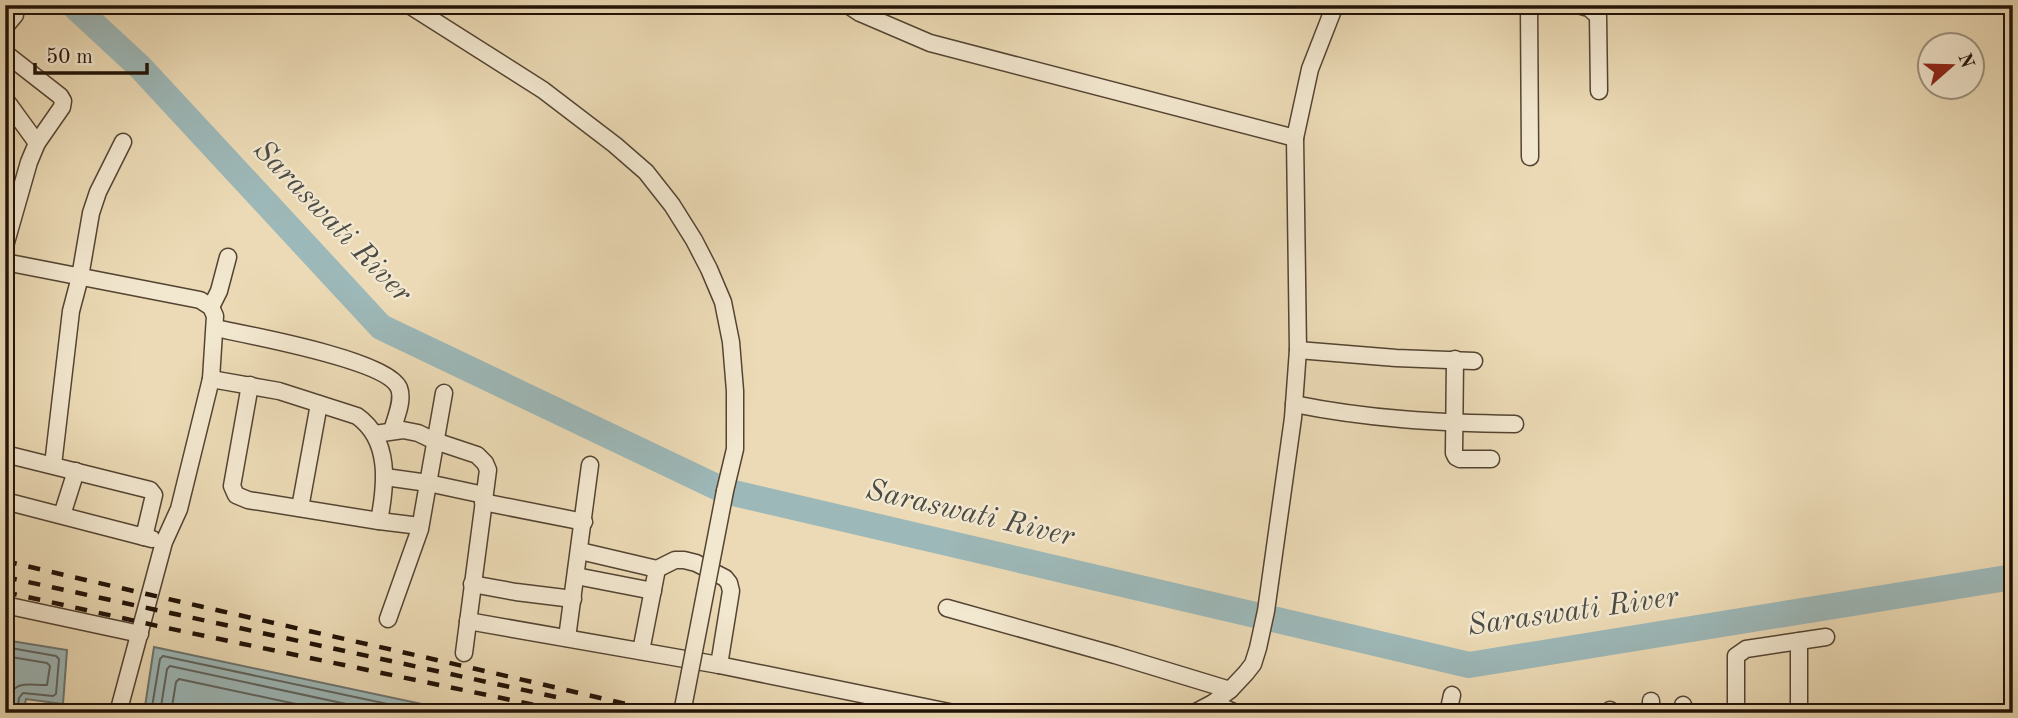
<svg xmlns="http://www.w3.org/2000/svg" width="2018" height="718" viewBox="0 0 2018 718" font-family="'Old Standard TT',serif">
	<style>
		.water { fill: #9db8b8; stroke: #6b7671; stroke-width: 2 }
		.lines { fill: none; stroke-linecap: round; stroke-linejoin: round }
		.shore { stroke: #5f6560; stroke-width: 2 }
		.river { stroke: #9db8b8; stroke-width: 26 }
		.minor-casing { stroke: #544432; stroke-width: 19 }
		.minor { stroke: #f2e7cf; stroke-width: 16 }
		.rail { stroke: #211207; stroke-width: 4.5; stroke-dasharray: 12 12; stroke-linecap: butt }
		.minor-bridge-casing { stroke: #544432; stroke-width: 19; stroke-linecap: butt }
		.minor-bridge { stroke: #f2e7cf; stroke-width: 16 }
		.labels { text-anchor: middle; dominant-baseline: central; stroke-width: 5; stroke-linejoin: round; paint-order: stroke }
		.water-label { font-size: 30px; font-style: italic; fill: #4c4c45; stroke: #f2e7cf }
	</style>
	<rect width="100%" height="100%" fill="#ebdab5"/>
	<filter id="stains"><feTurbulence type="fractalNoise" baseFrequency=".00286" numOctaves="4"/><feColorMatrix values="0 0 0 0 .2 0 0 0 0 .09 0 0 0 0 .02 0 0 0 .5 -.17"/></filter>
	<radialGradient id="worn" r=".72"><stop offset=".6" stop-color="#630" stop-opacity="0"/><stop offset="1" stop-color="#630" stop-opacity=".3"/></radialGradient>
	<!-- water -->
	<g class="water">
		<path d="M5,640L67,650L63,704L26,699L23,713H5Z"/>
		<path d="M154,647L464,713H144Z"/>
	</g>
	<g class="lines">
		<!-- shore -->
		<g class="shore">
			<path d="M5,647L56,656L59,659L56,694L53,696L23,693L19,698L17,713"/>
			<path d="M5,656L47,663L50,666L47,685C20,685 10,679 8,713"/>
			<path d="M151,713L160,659L163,656L430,713"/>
			<path d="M160,713L167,669L170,666L388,713"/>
			<path d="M171,713L176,682L179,679L338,713"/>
		</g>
		<!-- river -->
		<path class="river" d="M73,5L140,67L381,327L725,491L1469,665L2013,577"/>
		<defs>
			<g id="minor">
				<path d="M409,5L543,90L615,145L646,172L672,205L694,240L709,269L723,302L731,342L735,391V449L725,491"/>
				<path d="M848,5L860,13L930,43L1295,138"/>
				<path d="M1529,5L1530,157"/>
				<path d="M1578,5L1589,8L1598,16L1599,91"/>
				<path d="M5,27L15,15"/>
				<path d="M5,53L60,96L63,101L62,107L37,143L29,162L5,246"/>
				<path d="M5,99L37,143"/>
				<path d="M5,262L200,300L211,307L215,316L211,379L179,509L164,542L118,713"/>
				<path d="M211,307L219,291L228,257"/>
				<path d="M215,328C248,335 387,360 399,388C404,401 395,419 392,431"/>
				<path d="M1298,350L1396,358L1474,361"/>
				<path d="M1455,359L1454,453L1456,457L1460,459H1491"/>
				<path d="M211,379L279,391L357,416C391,440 386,485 379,521"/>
				<path d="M250,385L232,486L236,495L248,500L379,521L420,526"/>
				<path d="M1294,404C1368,419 1439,423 1515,424"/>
				<path d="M375,434L403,430L418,433L435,441L477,455L485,463L488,470L464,653"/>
				<path d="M5,454L150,490L154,495L144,537"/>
				<path d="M53,465L71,311L80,277L91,213L98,192L123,142"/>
				<path d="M385,477L428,483L484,495"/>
				<path d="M5,501L152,539"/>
				<path d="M483,502L584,522"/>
				<path d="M300,508L319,404"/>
				<path d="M62,515L76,471"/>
				<path d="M580,551L657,569L675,560H684L696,563L725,578L729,583L731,591L719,665"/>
				<path d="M576,576L653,591"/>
				<path d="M472,584L516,592L573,599"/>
				<path d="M5,605L140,634"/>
				<path d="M947,608L1115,655L1230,690"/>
				<path d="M388,619L420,529L444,393"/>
				<path d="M468,621L719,665L954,713"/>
				<path d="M567,638L590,465"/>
				<path d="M1799,641V713"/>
				<path d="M641,651L657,569"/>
				<path d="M1651,701V713"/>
				<path d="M1213,703L1236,713"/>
				<path d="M1194,713L1213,703L1230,690L1246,673L1253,664L1258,648L1266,611L1293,418L1298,350L1295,138L1310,69L1335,5"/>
				<path d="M1448,713L1452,695"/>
				<path d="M1609,713L1610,710"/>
				<path d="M1682,713L1683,705"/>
				<path d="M1736,713V656L1746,649L1826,637"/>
			</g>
		</defs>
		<!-- minor casing -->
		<use href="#minor" class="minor-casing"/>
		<!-- minor -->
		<use href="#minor" class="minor"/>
		<!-- rail -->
		<g class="rail">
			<path d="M5,561C224,613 444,660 663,713"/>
			<path d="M5,577L556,697"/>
			<path d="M5,592L167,628L573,713"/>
		</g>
		<defs>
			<path id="minor-bridge" d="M682,713L725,491"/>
		</defs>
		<!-- minor-bridge casing -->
		<use href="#minor-bridge" class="minor-bridge-casing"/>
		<!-- minor-bridge -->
		<use href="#minor-bridge" class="minor-bridge"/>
	</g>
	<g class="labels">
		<!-- water labels -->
		<g class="water-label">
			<text transform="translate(332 222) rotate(46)">Saraswati River</text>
			<text transform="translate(970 514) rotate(13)">Saraswati River</text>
			<text transform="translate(1573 612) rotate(-8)">Saraswati River</text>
		</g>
	</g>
	<!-- margin -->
	<rect width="2018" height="718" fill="none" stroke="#ebdab5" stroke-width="28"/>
	<rect x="7" y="7" width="2004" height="704" fill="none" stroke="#211207" stroke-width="3.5"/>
	<rect x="14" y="14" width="1990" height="690" fill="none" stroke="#211207" stroke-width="2"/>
	<!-- north arrow -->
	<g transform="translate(1951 66) rotate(70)"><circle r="33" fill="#f2e7cf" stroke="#9e927f" stroke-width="2"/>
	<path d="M0-5L12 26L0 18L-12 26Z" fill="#8f2418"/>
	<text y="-10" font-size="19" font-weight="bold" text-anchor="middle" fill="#211207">N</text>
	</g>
	<!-- scale -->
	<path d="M35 63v10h112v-10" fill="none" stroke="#211207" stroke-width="3.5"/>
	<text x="46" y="63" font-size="21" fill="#211207" stroke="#f2e7cf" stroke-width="5" paint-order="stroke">50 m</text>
	<rect width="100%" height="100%" filter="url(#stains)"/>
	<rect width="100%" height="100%" fill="url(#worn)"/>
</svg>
